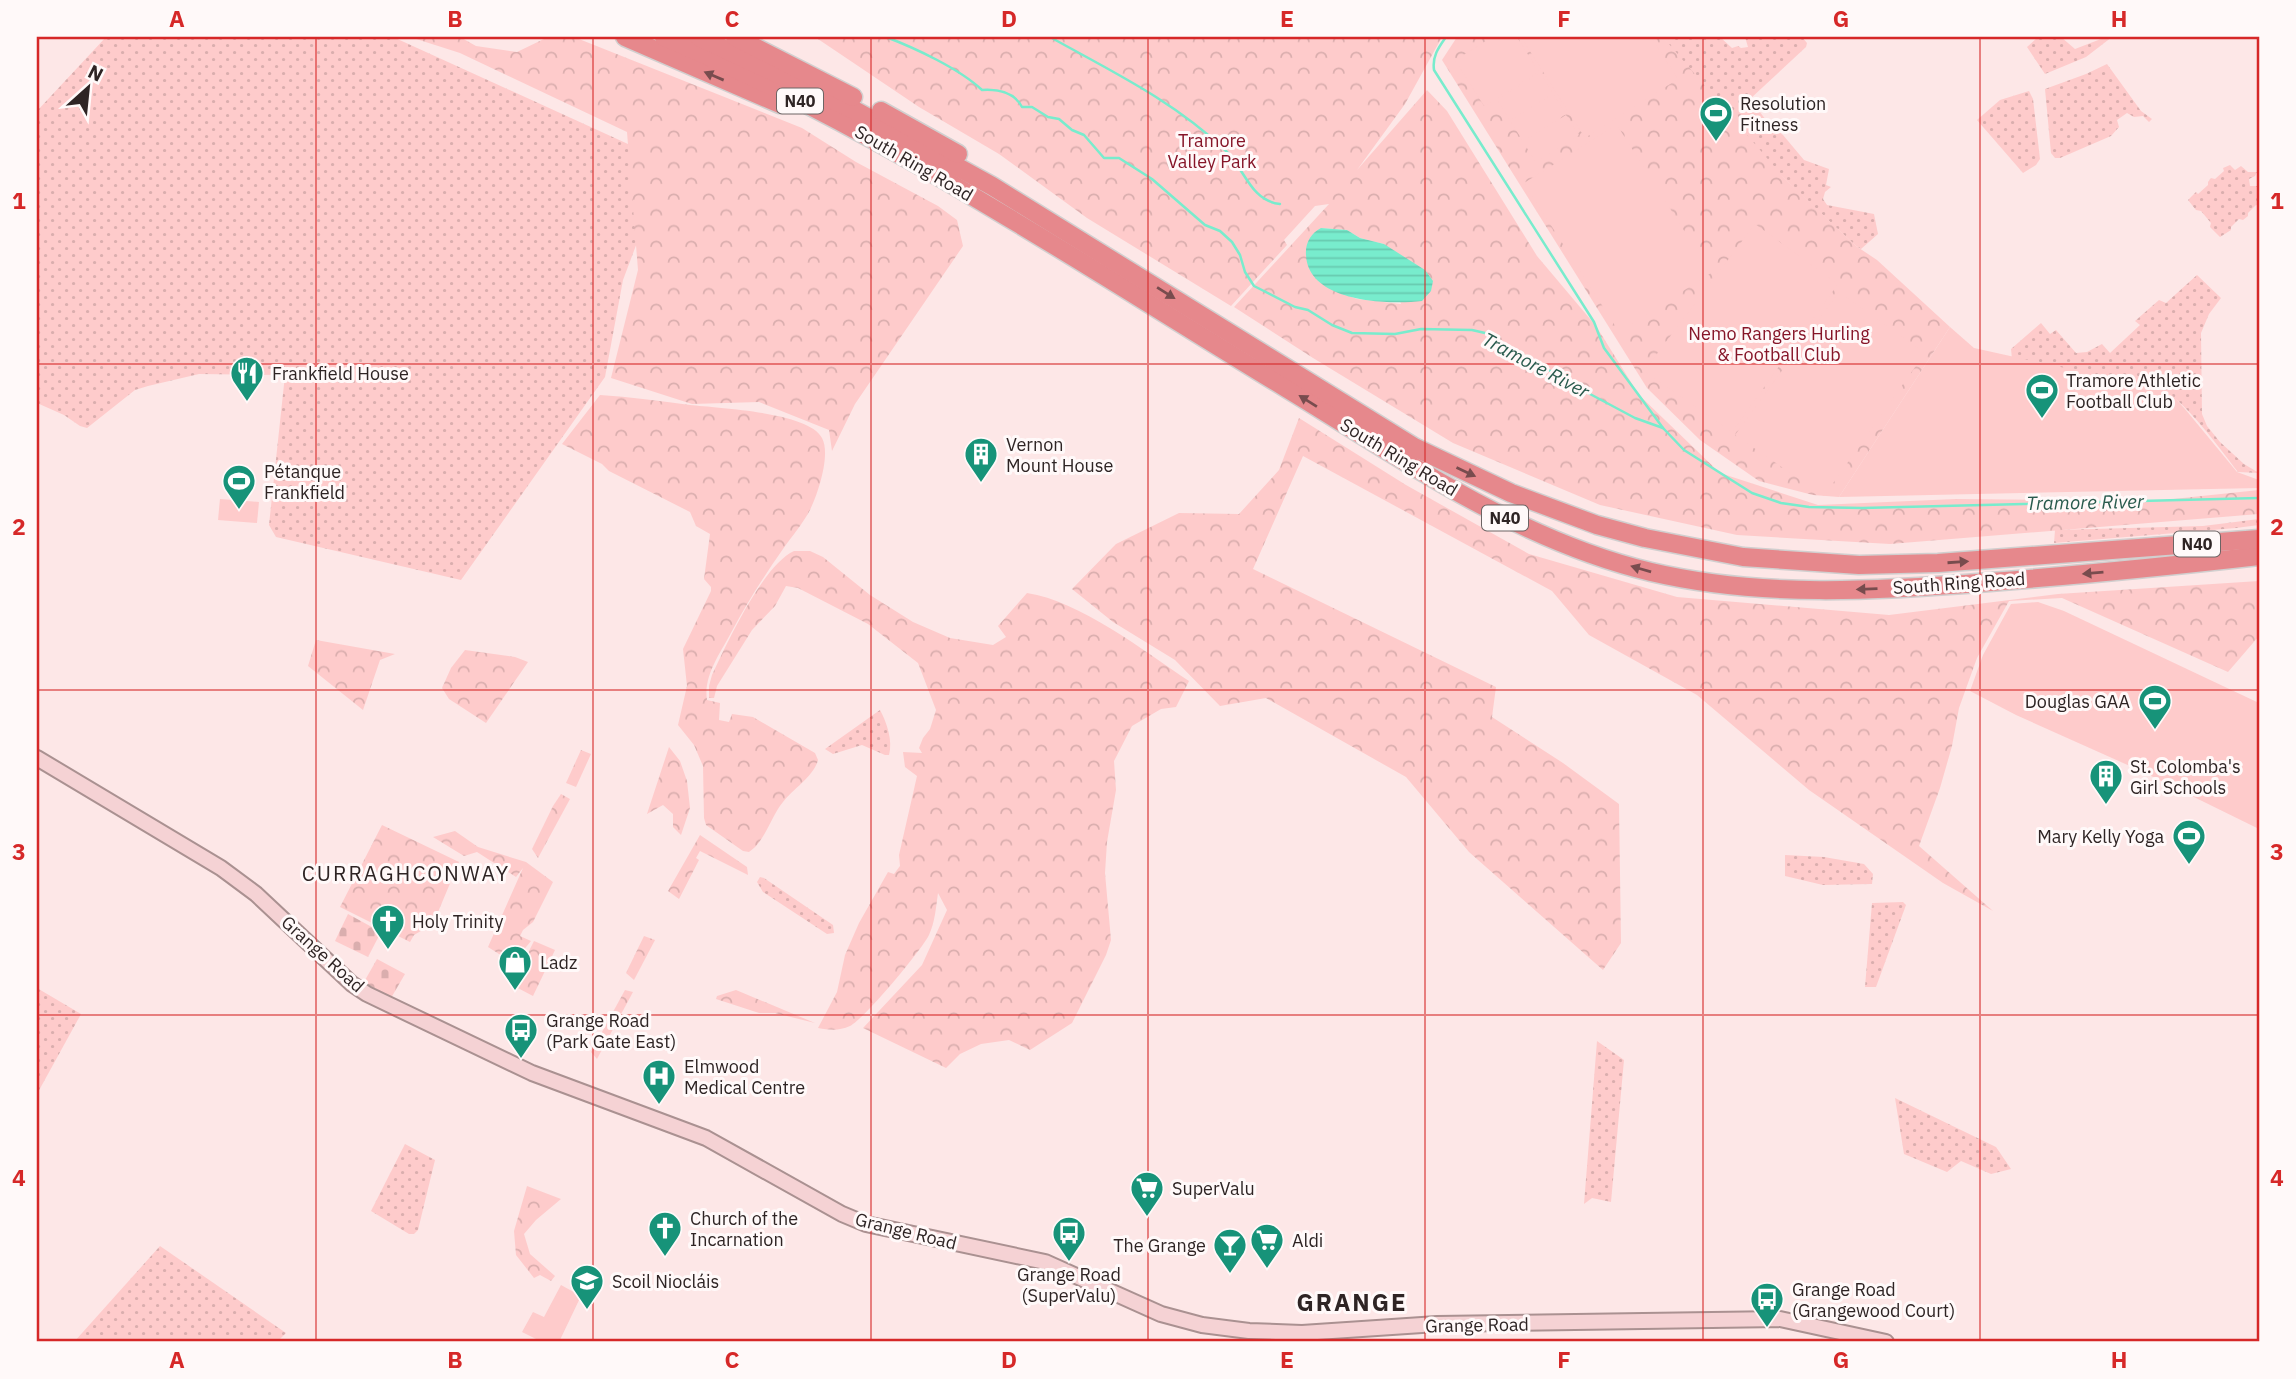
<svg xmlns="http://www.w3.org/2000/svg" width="2296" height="1379" viewBox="0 0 2296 1379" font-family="'IBM Plex Sans',sans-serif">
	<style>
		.grass { fill: url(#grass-dots) }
		.forest { fill: url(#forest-crowns); fill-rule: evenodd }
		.cemetery { fill: url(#cemetery-stones) }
		.garden { fill: #fecbcb }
		.water { fill: url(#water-rules) }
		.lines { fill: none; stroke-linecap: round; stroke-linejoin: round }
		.stream { stroke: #78eccd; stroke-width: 2.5 }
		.secondary-casing { stroke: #aa9191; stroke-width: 18 }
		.trunk-casing { stroke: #d1cfcf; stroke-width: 21 }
		.secondary { stroke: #f5d2d4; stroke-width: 14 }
		.trunk { stroke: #e6888c; stroke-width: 18 }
		.oneway { fill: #784c4e }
		.grid { fill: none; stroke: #d62828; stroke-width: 2; stroke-opacity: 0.55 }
		.labels { text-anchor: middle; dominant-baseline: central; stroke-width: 6; stroke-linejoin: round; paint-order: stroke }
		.shield { fill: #fff9f9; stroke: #6d6464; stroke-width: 2 }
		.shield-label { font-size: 16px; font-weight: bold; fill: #2e2424 }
		.poi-label { font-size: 18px; fill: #2e2424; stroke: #fff9f9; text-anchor: start }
		.park-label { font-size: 18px; fill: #861528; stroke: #fff9f9 }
		.street-label { font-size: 18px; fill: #2e2424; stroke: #fff9f9 }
		.water-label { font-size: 19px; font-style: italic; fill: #295a4d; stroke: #fff9f9 }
		.quarter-label { font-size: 21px; letter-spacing: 2px; fill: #2e2424; stroke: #fff9f9 }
		.district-label { font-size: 24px; font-weight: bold; letter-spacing: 2px; fill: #2e2424; stroke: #fff9f9 }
		.neatline { fill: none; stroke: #d62828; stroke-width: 2.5 }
		.grid-label { font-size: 23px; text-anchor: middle; font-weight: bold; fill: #d62828 }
	</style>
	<defs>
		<pattern id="grass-dots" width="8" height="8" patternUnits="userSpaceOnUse" patternTransform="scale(1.75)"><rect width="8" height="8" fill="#fecbcb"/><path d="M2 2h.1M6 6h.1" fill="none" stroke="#daaeae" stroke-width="1.8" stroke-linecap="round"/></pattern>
		<pattern id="forest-crowns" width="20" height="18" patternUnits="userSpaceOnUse" patternTransform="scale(1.75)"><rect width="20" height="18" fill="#fecbcb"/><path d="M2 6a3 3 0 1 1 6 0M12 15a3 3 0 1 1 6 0" fill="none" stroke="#daaeae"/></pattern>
		<pattern id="cemetery-stones" width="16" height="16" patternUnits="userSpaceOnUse" patternTransform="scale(1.75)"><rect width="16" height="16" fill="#fecbcb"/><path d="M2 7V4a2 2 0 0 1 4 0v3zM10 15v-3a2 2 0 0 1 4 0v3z" fill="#daaeae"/></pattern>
		<pattern id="water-rules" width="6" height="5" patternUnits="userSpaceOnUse" patternTransform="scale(1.75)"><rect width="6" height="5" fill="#78eccd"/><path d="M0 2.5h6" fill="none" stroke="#68cab0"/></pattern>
	</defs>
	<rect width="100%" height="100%" fill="#fde7e7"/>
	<!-- grass -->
	<g class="grass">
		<path d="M106,37H393L628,144L644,224L623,280L605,377L461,580L276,537L269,525L285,375L199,374L148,386L135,390L87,428L80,426L64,415L37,403V111Z"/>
		<path d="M1663,37H1720L1732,48L1738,46L1741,48L1748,47L1745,37H1802L1807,43L1806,47L1750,99L1769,124L1783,135L1804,160L1829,169L1826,185L1831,187L1825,192L1823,199L1827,205L1874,214L1878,234L1861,249L1856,246C1788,183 1714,115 1663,37Z"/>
		<path d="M2038,37H2061L2075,49L2106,37H2112L2086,57L2045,74L2027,47Z"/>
		<path d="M2107,64L2141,111L2152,119L2149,122L2143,116L2134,117L2127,113L2117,120L2119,127L2111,136L2060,158H2055L2051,153L2045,89L2086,74Z"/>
		<path d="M2029,91L2033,99L2040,159L2036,165L2023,173L1977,120L2000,100Z"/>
		<path d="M2230,165L2235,170L2241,166L2248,172H2257L2255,176L2249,179L2250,186H2259V206L2256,205L2248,213V216L2243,220L2239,219L2231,227V230L2220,237L2210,227L2211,223L2201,211L2196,210L2188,200L2196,192L2198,194L2208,185V182L2211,178L2215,179L2224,171L2223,168Z"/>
		<path d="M2197,275L2221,298L2209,314L2201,333L2202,414L2207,426L2220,442L2244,464L2259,473L2238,472C2220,449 2186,401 2161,389L2012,359L2011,349L2041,323L2050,334L2056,330L2076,353L2087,352L2102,344L2110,353L2140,325L2135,321L2159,300L2166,303Z"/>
		<path d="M2259,519V525L2236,528L2054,543L2055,530L2203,526Z"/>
		<path d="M880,710C887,723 893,741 889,755H885L862,745L833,754L825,749Z"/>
		<path d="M1785,855L1824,857L1864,864L1873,874L1872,884L1823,885L1785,876Z"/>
		<path d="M760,877L764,878L833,925L834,933L827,934L763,892L757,882Z"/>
		<path d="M1903,902L1906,905L1876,987H1865L1872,903Z"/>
		<path d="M37,988L81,1014L37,1094Z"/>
		<path d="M1597,1041L1624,1060L1611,1202L1592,1198L1584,1204Z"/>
		<path d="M1895,1098L1996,1147L2011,1169L1991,1174L1961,1161L1947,1172L1904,1154Z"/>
		<path d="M405,1144L435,1160L418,1230L414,1234H409L371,1211Z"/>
		<path d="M160,1246L286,1333L277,1342H74Z"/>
	</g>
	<!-- forest -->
	<g class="forest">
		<path d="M410,37H460L476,46L517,52L548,37H574L802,128L856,162L938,206L957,220L963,246L855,404L832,451L829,430L759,402L692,404L611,378L638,270L627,132L460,53Z"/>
		<path d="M815,37H1442L1405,104L1357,170L1427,90L1447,111L1537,256L1596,326L1639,395L1720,473L1818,505L1956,499L2154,501L2259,490V514L1890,544L1737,535L1600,505L1453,443L1313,358L1234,307L1329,204L1315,206L1284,240L1287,245L1231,306L1087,218L999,154L919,107ZM1321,228L1347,230L1360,238L1384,244L1401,304L1357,299L1336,291Z"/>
		<path d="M1457,37H1663L1784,178L1856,246L1877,260L1950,327L1839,497L1813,495L1759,481L1700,440L1647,388L1442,60Z"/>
		<path d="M600,395C630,397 660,401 690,405C717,408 809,412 822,438C831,454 818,494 810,510C802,525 792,536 783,549C764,576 747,603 732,631C721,652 703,676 707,700L720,703L719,720L729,722L732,714L753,717L815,753L818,760C814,776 793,789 783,802C771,816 765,842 749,852L743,851L706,825L704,818L703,766L694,745L678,725L687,686L683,649L711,591V587L704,579L710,534L696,526L690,512L609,471L602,464L562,444Z"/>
		<path d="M1299,418L1406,485L1529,554L1677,597L1889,615L2058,594L2259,581V636L2228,672L2062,598L2009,601L1977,658L1959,708L1952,746L1940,788L1919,846L1993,911L1943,883L1809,790L1697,695L1589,635L1552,591L1303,456L1253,569L1496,687L1492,717L1563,763L1619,804L1621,943L1603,970L1469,852L1406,777L1266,698L1220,706L1175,660L1113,622L1072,589L1116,544L1179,513L1239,514L1279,470Z"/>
		<path d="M794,551H810L823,557L870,595L913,622L950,638L993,645L1006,637L998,626L1027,593C1080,601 1144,651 1189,681L1176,707L1161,709L1132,726L1114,761L1116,790L1107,842L1105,873L1111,940L1106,955L1072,1023L1030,1050L1009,1040L981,1044L960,1054L946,1068L863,1028L922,965L947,910L938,893C936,907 935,922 929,935C921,951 864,1019 850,1026C839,1031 830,1030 818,1028L837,992L845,955L859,923L888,872L894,874L900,866L899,855L917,776L905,767L903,752L922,753L919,748L923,738L930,729L936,710L918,663L868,624L798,588L786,586L775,606L752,630L717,686L714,698H709V686L712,675C727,643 763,565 794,551Z"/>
		<path d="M316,640L395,654L380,660L363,710L308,666Z"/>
		<path d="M465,650L515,657L528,662L486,723L449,699L442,688L451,668Z"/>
		<path d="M669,747L680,761L687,781L690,808L681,835L673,827V814L663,805L647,814Z"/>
		<path d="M581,750L591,754L576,787L566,783Z"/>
		<path d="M561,794L570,799L538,858L532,849L553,806Z"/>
		<path d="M382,825L459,862L433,924L414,935L410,942L340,907Z"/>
		<path d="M455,831L478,847L526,862L553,882L533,922L523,930L520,936L531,941L513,963L488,947L523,868L516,877L477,852L464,856L433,837Z"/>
		<path d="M700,835L747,867L748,875L700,851L696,858L699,860L679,899L668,891Z"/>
		<path d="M644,936L655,940L634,980L626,973Z"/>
		<path d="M534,941L555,950L533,996L512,985Z"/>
		<path d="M625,990L633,992L597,1059L591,1052Z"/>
		<path d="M736,990L815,1023L775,1013H759L716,999L717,996Z"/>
		<path d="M527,1186L561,1199L536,1220L524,1234L530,1254L555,1276L551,1281L540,1275L534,1278L516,1255L514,1231Z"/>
	</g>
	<!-- cemetery -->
	<g class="cemetery">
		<path d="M348,914L381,932L368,957L335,941Z"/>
		<path d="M377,959L405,974L391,998L364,982Z"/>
	</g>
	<!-- garden -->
	<g class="garden">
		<path d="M1493,37H1517L1539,72L1484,106L1455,60Z"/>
		<path d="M1521,37H1651L1678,79L1585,138Z"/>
		<path d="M1540,73L1553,93L1510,120L1497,100Z"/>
		<path d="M1553,94L1566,114L1523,141L1510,121Z"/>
		<path d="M1566,115L1579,135L1536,162L1523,142Z"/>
		<path d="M1617,125L1711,273L1619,332L1524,183Z"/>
		<path d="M1755,224L1838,284L1732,432L1644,371Z"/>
		<path d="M1839,292L1925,353L1824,496L1735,435Z"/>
		<path d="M1950,327L1974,348L2161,389L2172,395L2185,409L2237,472L2259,480V488L1839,497Z"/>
		<path d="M220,499L259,502L257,523L218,520Z"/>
		<path d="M2038,602L2064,611L2259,703V829L2141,771L2016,715L1970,691L1983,655L2011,604Z"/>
		<path d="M561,1285L581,1296L559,1342H542L522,1332L533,1312L544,1317Z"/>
	</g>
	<!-- water -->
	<path class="water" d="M1321,228L1347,230L1360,238L1384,244L1425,270L1433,281L1431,291L1422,301C1387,305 1308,302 1306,255C1305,243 1311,233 1321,228Z"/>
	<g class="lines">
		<!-- stream -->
		<g class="stream">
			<path d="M886,37C915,48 960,69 982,90C997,89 1014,92 1022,107H1032L1048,117L1059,119L1072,130L1084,135L1104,158H1119L1152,179L1205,225L1220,231L1232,242L1240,255L1245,272L1254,286L1295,307L1308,310L1332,325L1352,333L1395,334L1421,329L1472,330L1485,333L1590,394L1635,418L1663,428L1684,450L1752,493L1781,503L1809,507L1862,508L2259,498"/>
			<path d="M1050,37C1111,71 1174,101 1225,150C1244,167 1250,201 1280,204"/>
			<path d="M1446,37C1439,47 1432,56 1434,70L1594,322L1604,348L1663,428"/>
		</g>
		<defs>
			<path id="secondary" d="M37,758L221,868L256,894L352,984L367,994L532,1073L706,1138L842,1214L866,1224L1045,1262L1161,1314L1202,1325L1249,1331L1302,1333L1437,1324L1780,1319L1886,1342"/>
			<g id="trunk">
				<path d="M625,37L780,104"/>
				<path d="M664,37C884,130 1083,265 1286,388C1403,459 1517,540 1651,572C1762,598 1877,591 1990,582C2080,575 2170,566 2259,556"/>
				<path d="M699,37L854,110L992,186L1414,447L1511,493L1597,525L1645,538L1743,557L1859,565L1938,563L2259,539"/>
				<path d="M735,37L853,97"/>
				<path d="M881,111L958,154"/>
			</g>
		</defs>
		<!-- secondary casing -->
		<use href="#secondary" class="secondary-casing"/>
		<!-- trunk casing -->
		<use href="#trunk" class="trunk-casing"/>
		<!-- secondary -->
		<use href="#secondary" class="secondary"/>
		<!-- trunk -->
		<use href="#trunk" class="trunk"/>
	</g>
	<!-- one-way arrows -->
	<defs><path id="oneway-solid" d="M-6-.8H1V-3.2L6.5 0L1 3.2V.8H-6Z" transform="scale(1.75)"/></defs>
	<g class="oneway">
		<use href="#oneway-solid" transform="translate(714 76) rotate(-157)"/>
		<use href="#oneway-solid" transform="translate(1166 293) rotate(32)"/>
		<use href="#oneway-solid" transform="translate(1308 401) rotate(-148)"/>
		<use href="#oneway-solid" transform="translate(1466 472) rotate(25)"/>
		<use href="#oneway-solid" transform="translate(1958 562) rotate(-4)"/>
		<use href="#oneway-solid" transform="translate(1641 569) rotate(-164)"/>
		<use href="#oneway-solid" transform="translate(2093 573) rotate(175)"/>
		<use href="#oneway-solid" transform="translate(1867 589) rotate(178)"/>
	</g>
	<!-- grid -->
	<path class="grid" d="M316,37V1342M593,37V1342M871,37V1342M1148,37V1342M1425,37V1342M1703,37V1342M1980,37V1342M37,364H2259M37,690H2259M37,1015H2259"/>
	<!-- icons -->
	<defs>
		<symbol id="stadium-pin" viewBox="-11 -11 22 30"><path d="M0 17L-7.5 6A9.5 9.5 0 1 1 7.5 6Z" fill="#179379" stroke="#fff9f9"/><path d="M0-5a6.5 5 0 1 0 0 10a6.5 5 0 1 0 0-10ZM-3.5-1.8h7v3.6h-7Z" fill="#fff"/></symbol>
		<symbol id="restaurant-pin" viewBox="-11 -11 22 30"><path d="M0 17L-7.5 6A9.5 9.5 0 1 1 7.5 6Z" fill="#179379" stroke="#fff9f9"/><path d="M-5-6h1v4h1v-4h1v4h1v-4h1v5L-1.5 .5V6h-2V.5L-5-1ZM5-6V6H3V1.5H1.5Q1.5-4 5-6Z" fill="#fff"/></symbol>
		<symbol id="building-pin" viewBox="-11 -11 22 30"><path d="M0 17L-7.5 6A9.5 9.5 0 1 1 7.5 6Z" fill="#179379" stroke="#fff9f9"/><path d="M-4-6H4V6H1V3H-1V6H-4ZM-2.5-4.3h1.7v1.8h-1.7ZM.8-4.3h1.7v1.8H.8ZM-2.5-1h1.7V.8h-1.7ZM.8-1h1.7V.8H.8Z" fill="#fff"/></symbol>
		<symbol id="church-pin" viewBox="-11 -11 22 30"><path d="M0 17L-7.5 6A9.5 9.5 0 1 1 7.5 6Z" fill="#179379" stroke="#fff9f9"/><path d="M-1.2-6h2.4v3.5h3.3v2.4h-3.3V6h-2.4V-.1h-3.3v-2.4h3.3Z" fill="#fff"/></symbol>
		<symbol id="shop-pin" viewBox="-11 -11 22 30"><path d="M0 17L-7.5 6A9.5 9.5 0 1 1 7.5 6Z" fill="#179379" stroke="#fff9f9"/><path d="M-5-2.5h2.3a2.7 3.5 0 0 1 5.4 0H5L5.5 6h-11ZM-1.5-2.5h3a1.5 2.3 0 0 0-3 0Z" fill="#fff"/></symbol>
		<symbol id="bus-pin" viewBox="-11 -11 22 30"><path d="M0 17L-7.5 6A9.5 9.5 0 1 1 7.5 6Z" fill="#179379" stroke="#fff9f9"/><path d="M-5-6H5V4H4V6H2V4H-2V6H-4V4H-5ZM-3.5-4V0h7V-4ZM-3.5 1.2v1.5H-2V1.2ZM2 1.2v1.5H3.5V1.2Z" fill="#fff"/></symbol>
		<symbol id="hospital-pin" viewBox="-11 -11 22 30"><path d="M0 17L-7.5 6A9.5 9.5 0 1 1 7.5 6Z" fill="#179379" stroke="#fff9f9"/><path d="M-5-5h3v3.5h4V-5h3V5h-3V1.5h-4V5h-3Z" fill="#fff"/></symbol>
		<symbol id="supermarket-pin" viewBox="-11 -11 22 30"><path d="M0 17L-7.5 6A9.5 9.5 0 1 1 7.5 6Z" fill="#179379" stroke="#fff9f9"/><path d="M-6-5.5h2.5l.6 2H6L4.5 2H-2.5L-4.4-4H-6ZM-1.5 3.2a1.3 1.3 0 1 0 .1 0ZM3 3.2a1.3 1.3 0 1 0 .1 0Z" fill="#fff"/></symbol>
		<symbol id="bar-pin" viewBox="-11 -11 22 30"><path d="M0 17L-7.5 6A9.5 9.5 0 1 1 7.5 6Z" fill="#179379" stroke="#fff9f9"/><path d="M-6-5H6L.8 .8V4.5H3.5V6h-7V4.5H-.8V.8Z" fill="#fff"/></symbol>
		<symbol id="school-pin" viewBox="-11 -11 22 30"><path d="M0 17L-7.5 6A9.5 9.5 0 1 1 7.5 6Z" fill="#179379" stroke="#fff9f9"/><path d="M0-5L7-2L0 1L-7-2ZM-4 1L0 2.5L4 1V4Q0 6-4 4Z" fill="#fff"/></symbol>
	</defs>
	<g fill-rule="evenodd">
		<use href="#stadium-pin" x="1697" y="94" width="38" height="52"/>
		<use href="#restaurant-pin" x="228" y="354" width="38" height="52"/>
		<use href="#stadium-pin" x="2023" y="371" width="38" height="52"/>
		<use href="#building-pin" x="962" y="435" width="38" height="52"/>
		<use href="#stadium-pin" x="220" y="462" width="38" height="52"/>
		<use href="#stadium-pin" x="2136" y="682" width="38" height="52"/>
		<use href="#building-pin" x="2087" y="757" width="38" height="52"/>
		<use href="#stadium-pin" x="2170" y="817" width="38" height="52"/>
		<use href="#church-pin" x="369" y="902" width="38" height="52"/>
		<use href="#shop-pin" x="496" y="943" width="38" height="52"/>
		<use href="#bus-pin" x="502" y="1011" width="38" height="52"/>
		<use href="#hospital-pin" x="640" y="1057" width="38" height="52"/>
		<use href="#supermarket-pin" x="1128" y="1169" width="38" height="52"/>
		<use href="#church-pin" x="646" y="1209" width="38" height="52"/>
		<use href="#bus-pin" x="1050" y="1214" width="38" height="52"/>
		<use href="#supermarket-pin" x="1248" y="1221" width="38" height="52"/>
		<use href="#bar-pin" x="1211" y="1226" width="38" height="52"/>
		<use href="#school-pin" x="568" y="1262" width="38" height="52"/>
		<use href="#bus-pin" x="1748" y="1280" width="38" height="52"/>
	</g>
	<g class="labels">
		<!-- shield labels -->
		<g class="shield">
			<rect x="777" y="88.5" width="46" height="25" rx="5"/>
			<rect x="1482" y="505.5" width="46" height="25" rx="5"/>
			<rect x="2174" y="531.5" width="46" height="25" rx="5"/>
		</g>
		<g class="shield-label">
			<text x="800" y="101">N40</text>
			<text x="1505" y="518">N40</text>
			<text x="2197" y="544">N40</text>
		</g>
		<!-- poi labels -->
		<g class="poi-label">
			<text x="1740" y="103">Resolution<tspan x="1740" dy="21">Fitness</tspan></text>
			<text x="272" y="373">Frankfield House</text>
			<text x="2066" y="380">Tramore Athletic<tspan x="2066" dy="21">Football Club</tspan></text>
			<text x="1006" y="444">Vernon<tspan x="1006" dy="21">Mount House</tspan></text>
			<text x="264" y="471">Pétanque<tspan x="264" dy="21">Frankfield</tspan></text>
			<text x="2130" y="701" text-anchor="end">Douglas GAA</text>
			<text x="2130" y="766">St. Colomba's<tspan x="2130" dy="21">Girl Schools</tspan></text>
			<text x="2164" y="836" text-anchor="end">Mary Kelly Yoga</text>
			<text x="412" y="921">Holy Trinity</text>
			<text x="540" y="962">Ladz</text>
			<text x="546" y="1020">Grange Road<tspan x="546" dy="21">(Park Gate East)</tspan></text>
			<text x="684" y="1066">Elmwood<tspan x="684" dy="21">Medical Centre</tspan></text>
			<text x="1172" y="1188">SuperValu</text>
			<text x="690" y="1218">Church of the<tspan x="690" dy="21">Incarnation</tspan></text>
			<text x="1292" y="1240">Aldi</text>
			<text x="1206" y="1245" text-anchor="end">The Grange</text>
			<text x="1069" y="1274" text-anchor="middle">Grange Road<tspan x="1069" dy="21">(SuperValu)</tspan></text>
			<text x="612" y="1281">Scoil Niocláis</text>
			<text x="1792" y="1289">Grange Road<tspan x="1792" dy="21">(Grangewood Court)</tspan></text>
		</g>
		<!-- park labels -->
		<g class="park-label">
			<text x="1212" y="140">Tramore<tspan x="1212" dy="21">Valley Park</tspan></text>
			<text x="1779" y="333">Nemo Rangers Hurling<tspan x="1779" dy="21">&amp; Football Club</tspan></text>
		</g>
		<!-- street labels -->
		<g class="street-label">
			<text transform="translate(914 163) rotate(30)">South Ring Road</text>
			<text transform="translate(1399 457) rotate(31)">South Ring Road</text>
			<text transform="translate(1959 583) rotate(-4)">South Ring Road</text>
			<text transform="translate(323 954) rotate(42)">Grange Road</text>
			<text transform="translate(906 1231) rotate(14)">Grange Road</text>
			<text transform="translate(1477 1325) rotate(-1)">Grange Road</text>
		</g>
		<!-- water labels -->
		<g class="water-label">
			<text transform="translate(1536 365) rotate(28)">Tramore River</text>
			<text transform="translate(2085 502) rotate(-1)">Tramore River</text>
		</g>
		<!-- quarter labels -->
		<g class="quarter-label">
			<text x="406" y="873">CURRAGHCONWAY</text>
		</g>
		<!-- district labels -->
		<g class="district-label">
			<text x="1352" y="1302">GRANGE</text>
		</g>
	</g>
	<!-- border -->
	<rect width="2296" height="1379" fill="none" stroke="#fff9f9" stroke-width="77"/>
	<!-- north arrow -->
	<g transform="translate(88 88) rotate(27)" stroke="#fff9f9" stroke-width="5" paint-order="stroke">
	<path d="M0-5L12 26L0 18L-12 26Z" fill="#2e2424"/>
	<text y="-10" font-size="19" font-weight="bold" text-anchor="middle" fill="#2e2424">N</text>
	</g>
	<rect x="38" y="38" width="2220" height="1302" class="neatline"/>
	<g class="grid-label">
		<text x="177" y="27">A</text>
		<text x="455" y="27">B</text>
		<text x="732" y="27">C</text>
		<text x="1009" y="27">D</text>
		<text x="1287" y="27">E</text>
		<text x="1564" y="27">F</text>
		<text x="1841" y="27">G</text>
		<text x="2119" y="27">H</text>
		<text x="19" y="209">1</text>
		<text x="2277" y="209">1</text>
		<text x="19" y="535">2</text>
		<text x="2277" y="535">2</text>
		<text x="19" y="860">3</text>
		<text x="2277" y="860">3</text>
		<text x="19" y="1186">4</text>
		<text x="2277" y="1186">4</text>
		<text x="177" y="1368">A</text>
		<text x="455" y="1368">B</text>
		<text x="732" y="1368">C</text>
		<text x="1009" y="1368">D</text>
		<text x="1287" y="1368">E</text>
		<text x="1564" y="1368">F</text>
		<text x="1841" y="1368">G</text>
		<text x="2119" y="1368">H</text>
	</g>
</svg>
